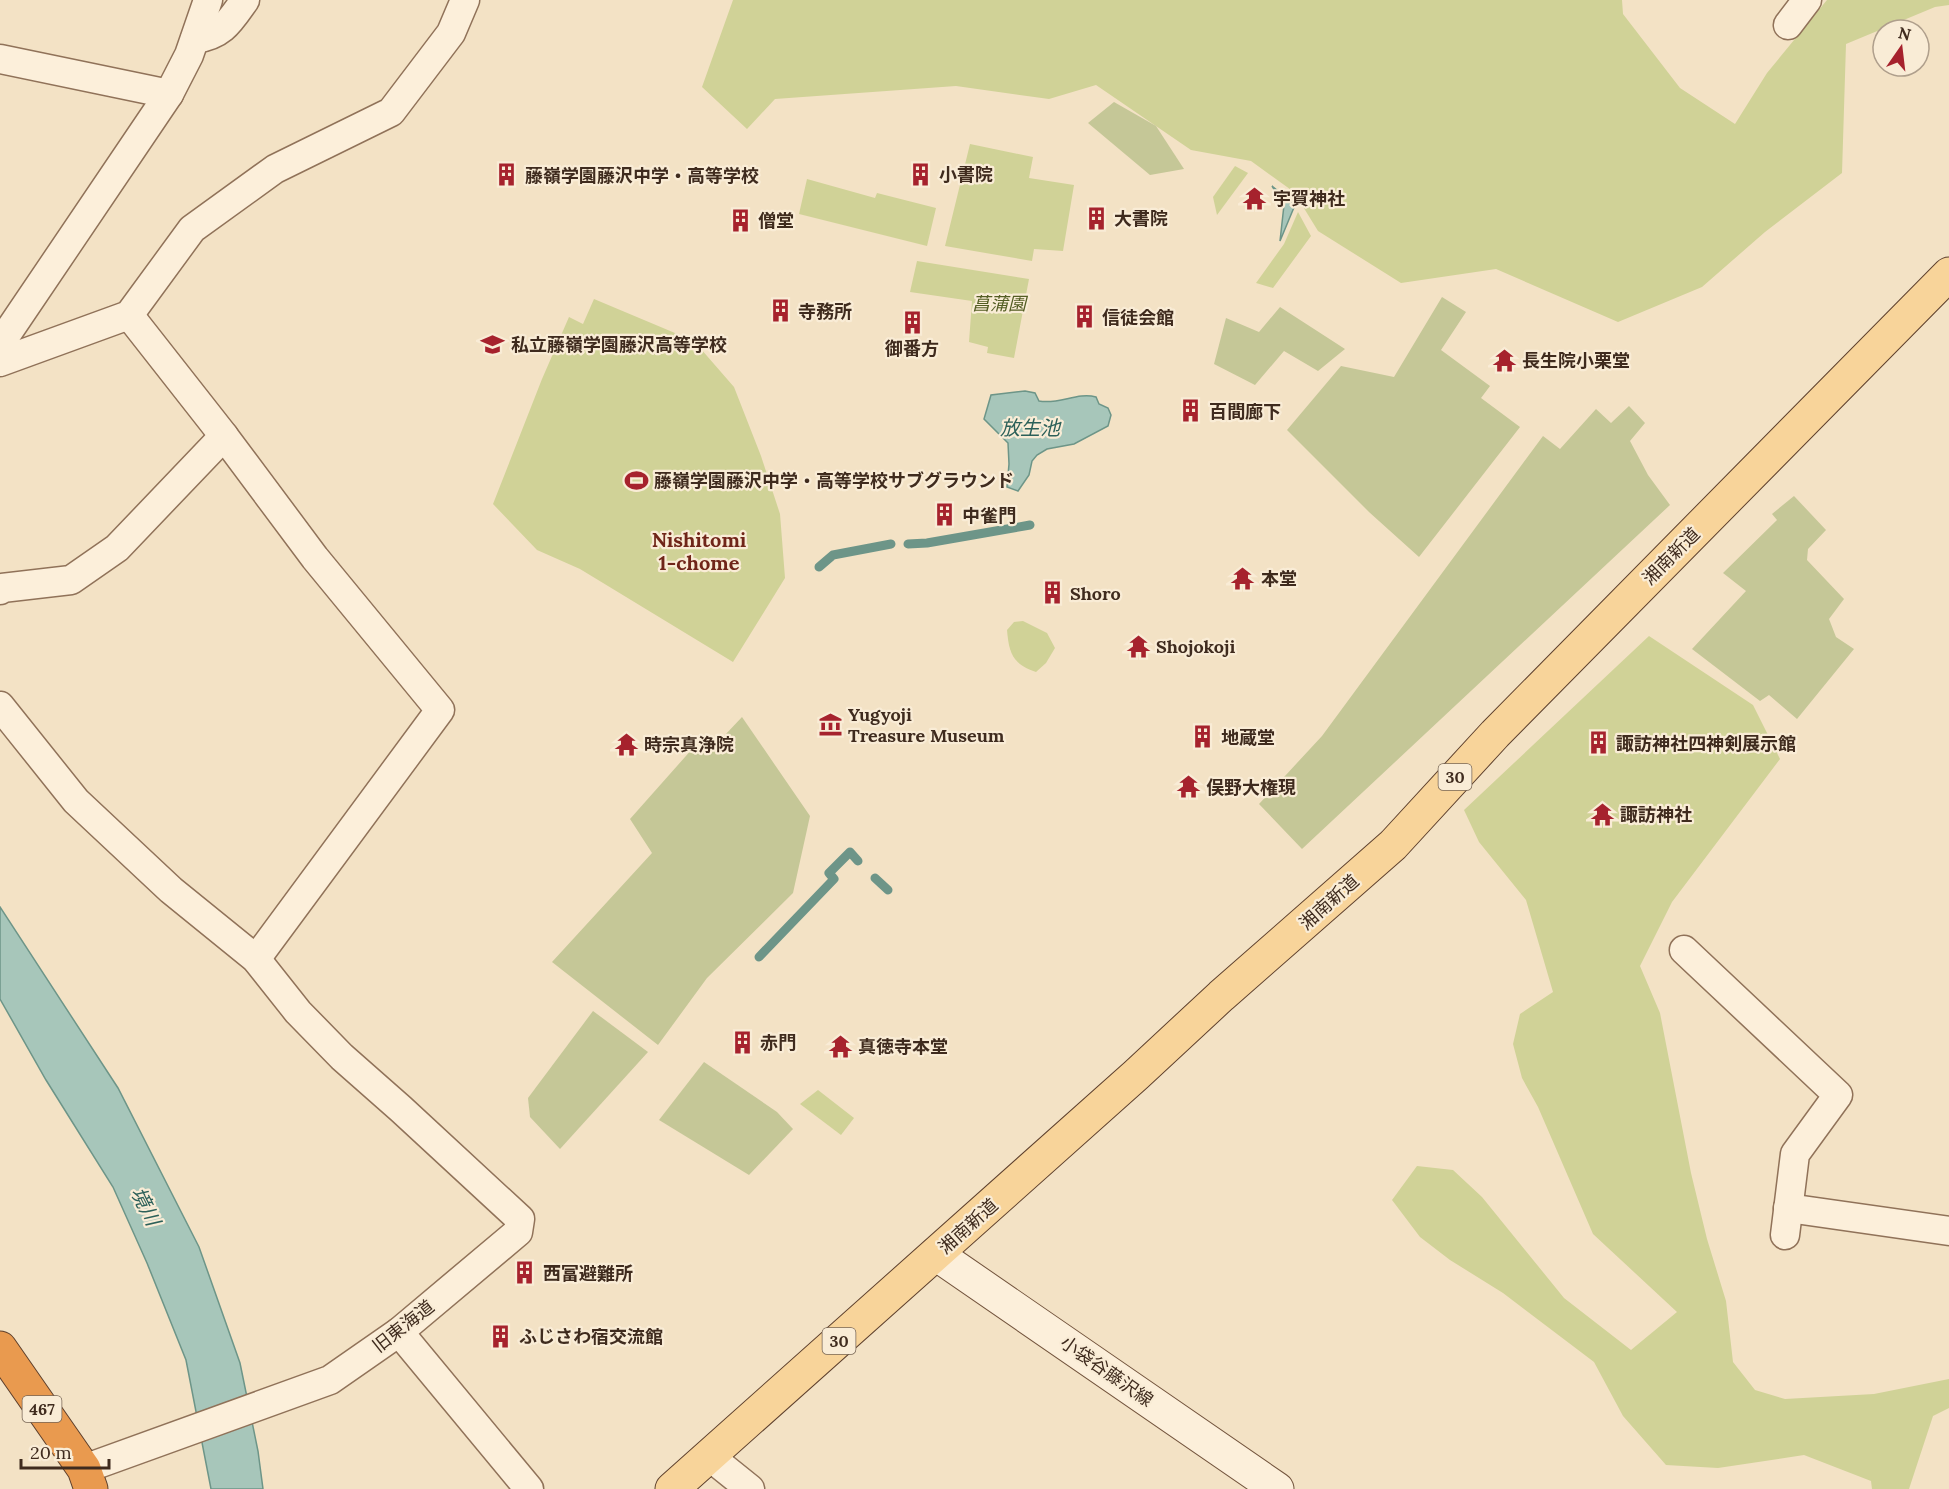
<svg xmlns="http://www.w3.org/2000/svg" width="1949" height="1489" viewBox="0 0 1949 1489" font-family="Lora,'Noto Sans JP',serif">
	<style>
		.green { fill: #d0d297 }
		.cemetery { fill: #c5c797 }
		.water { fill: #a7c6ba; stroke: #6d9588; stroke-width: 1.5 }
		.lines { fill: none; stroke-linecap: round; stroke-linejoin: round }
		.stream { stroke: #6d9588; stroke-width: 9 }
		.street-casing { stroke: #907259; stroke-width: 31 }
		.secondary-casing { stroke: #72533c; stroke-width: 35 }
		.primary-casing { stroke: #5e402d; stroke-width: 35 }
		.highway-casing { stroke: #5e402d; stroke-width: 35 }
		.street { stroke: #fcefda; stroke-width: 28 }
		.secondary { stroke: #fcefda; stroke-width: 33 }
		.primary { stroke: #f8d49a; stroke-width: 33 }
		.highway { stroke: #e99a4f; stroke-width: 33 }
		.labels { text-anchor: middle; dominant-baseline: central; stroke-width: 4.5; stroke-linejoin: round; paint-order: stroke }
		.shield { fill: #f9ecd6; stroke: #776555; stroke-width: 1.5 }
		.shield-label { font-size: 16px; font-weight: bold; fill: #3f2b1e }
		.poi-label { font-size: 18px; font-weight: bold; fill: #3f2b1e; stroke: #f9ecd6; text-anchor: start }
		.park-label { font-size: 18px; font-style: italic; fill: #535d23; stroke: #f9ecd6 }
		.street-label { font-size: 18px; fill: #3f2b1e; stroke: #f9ecd6 }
		.water-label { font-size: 20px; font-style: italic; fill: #2c6059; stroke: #f9ecd6 }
		.neighbourhood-label { font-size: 20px; font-weight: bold; fill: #702519; stroke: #f9ecd6 }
	</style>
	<rect width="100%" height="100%" fill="#f3e2c5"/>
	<!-- green -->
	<g class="green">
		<path d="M733,0H1622L1623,14L1680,88L1735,124L1767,73L1827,0H1949V5L1935,7L1846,44L1842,173L1765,232L1702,287L1618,322L1496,269L1401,283L1318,231L1294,192L1251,161L1191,150L1096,85L1049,99L956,86L775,99L747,129L702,87Z"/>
		<path d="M970,144L1033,157L1029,178L1074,185L1063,251L1034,249L1032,261L945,246Z"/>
		<path d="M1235,166L1248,173L1217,215L1213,197Z"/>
		<path d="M807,179L875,198L877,193L936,208L927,246L799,214Z"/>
		<path d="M1298,212L1311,236L1273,288L1256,283L1284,244Z"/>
		<path d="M917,261L1029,279L1014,358L987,353L988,347L969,342L972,301L910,292Z"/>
		<path d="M594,299L694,341L734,387L761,456L780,514L785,578L733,662L580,569L537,550L493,504L542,379L569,317L583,324Z"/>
		<path d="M1023,621L1047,633L1055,648L1046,663L1036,672C1013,664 1009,654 1007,630L1014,622Z"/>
		<path d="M1649,636L1753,705L1780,759L1672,902L1640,966L1660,1013L1691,1173L1707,1239L1726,1301L1733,1362L1755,1390L1785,1399L1874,1394L1949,1379V1408L1933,1416L1909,1489H1872L1871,1481L1804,1455L1718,1468L1666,1465L1623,1416L1594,1362L1503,1293L1450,1260L1420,1237L1392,1200L1417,1166L1453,1170L1482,1197L1564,1298L1631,1350L1677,1312L1593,1234L1538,1107L1522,1078L1513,1044L1520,1014L1553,992L1526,900L1479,842L1464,810Z"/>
		<path d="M818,1090L854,1118L841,1135L800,1104Z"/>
	</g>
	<!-- cemetery -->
	<g class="cemetery">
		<path d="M1114,102L1156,126L1184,169L1150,175L1088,123Z"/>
		<path d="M1442,297L1466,312L1441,350L1490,386L1481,398L1520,427L1419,557L1369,512L1287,430L1341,366L1394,377Z"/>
		<path d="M1280,307L1345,349L1318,371L1284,351L1255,385L1214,364L1226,318L1259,332Z"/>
		<path d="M1629,406L1645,423L1630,441L1648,475L1670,505L1302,849L1259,804L1322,736L1543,436L1560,449L1596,409L1611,423Z"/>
		<path d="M1794,496L1826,530L1808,549L1807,560L1844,599L1829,619L1836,637L1854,649L1797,719L1769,695L1760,701L1692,649L1746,591L1723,573L1777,520L1772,514Z"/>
		<path d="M742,717L810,816L793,893L707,978L658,1045L552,962L652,853L630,819L693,748L707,754Z"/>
		<path d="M593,1011L648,1052L560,1149L530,1117L528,1098Z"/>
		<path d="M704,1062L777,1112L793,1129L749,1175L659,1120Z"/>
	</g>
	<!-- water -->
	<g class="water">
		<path d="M1272,186L1295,205L1280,241L1284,205Z"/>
		<path d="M1025,391L1035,393L1039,401C1059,405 1077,392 1096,397L1099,404L1108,408L1111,415L1108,426L1074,444L1047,449L1037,455L1032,461L1029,475L1018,491L1007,487L1009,464L1008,443L984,419L991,395Z"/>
		<path d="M0,907L118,1088L199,1247L240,1363L258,1451L263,1489H211L186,1360L147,1263L113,1187L46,1080L0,999Z"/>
	</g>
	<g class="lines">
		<!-- stream -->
		<g class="stream">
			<path d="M908,544L927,543L1030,525"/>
			<path d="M819,567L833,555L891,544"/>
			<path d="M875,878L888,890"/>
			<path d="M759,957L834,879L829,873L850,852L858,861"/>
		</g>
		<defs>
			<g id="street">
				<path d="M1788,25L1807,0"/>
				<path d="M195,39C223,35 230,21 245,0"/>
				<path d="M0,59L169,94"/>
				<path d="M129,315L224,436L315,558L440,710L256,959"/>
				<path d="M0,344L169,94L189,55L208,0"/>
				<path d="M0,362L129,315L192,229L275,169L391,112L451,33L465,0"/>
				<path d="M0,590L2,588L71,580L117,548L224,436"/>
				<path d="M0,706L76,801L171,890L256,959L298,1012L342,1057L401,1109L520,1219L518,1232L399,1332L330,1380L84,1469"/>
				<path d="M1684,950L1838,1095L1795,1154L1785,1235"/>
				<path d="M1788,1208L1949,1231"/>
				<path d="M399,1332L529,1489"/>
				<path d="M709,1456L750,1489"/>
			</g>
			<path id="secondary" d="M936,1254L1277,1489"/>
			<path id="primary" d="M672,1489L1136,1075L1221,996L1393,845L1495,734L1949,274"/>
			<path id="highway" d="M0,1348L84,1469L91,1489"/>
		</defs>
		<!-- street casing -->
		<use href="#street" class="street-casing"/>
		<!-- secondary casing -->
		<use href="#secondary" class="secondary-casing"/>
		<!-- primary casing -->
		<use href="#primary" class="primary-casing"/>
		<!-- highway casing -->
		<use href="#highway" class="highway-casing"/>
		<!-- street -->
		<use href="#street" class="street"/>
		<!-- secondary -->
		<use href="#secondary" class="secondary"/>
		<!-- primary -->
		<use href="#primary" class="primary"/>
		<!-- highway -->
		<use href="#highway" class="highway"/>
	</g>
	<!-- icons -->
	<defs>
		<symbol id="building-bare" viewBox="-9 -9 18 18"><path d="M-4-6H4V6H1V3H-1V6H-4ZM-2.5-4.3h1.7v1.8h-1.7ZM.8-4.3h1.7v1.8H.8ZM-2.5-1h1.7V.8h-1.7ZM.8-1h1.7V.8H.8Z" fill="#a6222d" stroke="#f9ecd6" stroke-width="2.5" paint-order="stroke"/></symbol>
		<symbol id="temple-bare" viewBox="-9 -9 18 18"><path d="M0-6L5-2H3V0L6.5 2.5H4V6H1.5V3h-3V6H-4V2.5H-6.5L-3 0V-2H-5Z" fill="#a6222d" stroke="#f9ecd6" stroke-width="2.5" paint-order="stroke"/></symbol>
		<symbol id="school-bare" viewBox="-9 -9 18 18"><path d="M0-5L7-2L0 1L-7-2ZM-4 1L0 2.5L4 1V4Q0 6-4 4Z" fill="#a6222d" stroke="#f9ecd6" stroke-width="2.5" paint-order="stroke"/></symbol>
		<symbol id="stadium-bare" viewBox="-9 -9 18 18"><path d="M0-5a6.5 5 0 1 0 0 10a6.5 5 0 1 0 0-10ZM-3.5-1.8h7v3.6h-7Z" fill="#a6222d" stroke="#f9ecd6" stroke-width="2.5" paint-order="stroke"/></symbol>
		<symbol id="museum-bare" viewBox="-9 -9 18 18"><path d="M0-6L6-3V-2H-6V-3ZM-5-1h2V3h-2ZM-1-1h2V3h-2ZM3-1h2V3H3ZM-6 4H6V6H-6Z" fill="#a6222d" stroke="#f9ecd6" stroke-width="2.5" paint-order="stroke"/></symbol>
	</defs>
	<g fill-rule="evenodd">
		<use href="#building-bare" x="904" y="158" width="33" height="33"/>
		<use href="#building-bare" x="490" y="158" width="33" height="33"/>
		<use href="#temple-bare" x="1238" y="182" width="33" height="33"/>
		<use href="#building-bare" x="1080" y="202" width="33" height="33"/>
		<use href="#building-bare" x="724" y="204" width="33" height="33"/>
		<use href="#building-bare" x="764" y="294" width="33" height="33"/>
		<use href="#building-bare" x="1068" y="300" width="33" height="33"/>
		<use href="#building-bare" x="896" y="306" width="33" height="33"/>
		<use href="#school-bare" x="476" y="328" width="33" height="33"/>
		<use href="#temple-bare" x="1488" y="344" width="33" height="33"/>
		<use href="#building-bare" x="1174" y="394" width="33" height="33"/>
		<use href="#stadium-bare" x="620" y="464" width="33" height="33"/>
		<use href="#building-bare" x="928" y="498" width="33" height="33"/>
		<use href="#temple-bare" x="1226" y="562" width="33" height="33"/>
		<use href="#building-bare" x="1036" y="576" width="33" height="33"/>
		<use href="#temple-bare" x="1122" y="630" width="33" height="33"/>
		<use href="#museum-bare" x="814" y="708" width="33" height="33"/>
		<use href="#building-bare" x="1186" y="720" width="33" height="33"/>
		<use href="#building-bare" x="1582" y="726" width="33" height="33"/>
		<use href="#temple-bare" x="610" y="728" width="33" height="33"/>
		<use href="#temple-bare" x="1172" y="770" width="33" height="33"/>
		<use href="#temple-bare" x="1586" y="798" width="33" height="33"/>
		<use href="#building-bare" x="726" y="1026" width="33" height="33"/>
		<use href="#temple-bare" x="824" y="1030" width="33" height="33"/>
		<use href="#building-bare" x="508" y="1256" width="33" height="33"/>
		<use href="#building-bare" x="484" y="1320" width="33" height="33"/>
	</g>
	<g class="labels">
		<!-- shield labels -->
		<g class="shield">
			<rect x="1438.5" y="764" width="33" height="26" rx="4.5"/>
			<rect x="822.5" y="1328" width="33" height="26" rx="4.5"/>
			<rect x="22.5" y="1396" width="39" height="26" rx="4.5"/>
		</g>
		<g class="shield-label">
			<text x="1455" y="777">30</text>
			<text x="839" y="1341">30</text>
			<text x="42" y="1409">467</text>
		</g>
		<!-- poi labels -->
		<g class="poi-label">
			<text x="939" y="174">小書院</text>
			<text x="525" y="175">藤嶺学園藤沢中学・高等学校</text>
			<text x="1273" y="198">宇賀神社</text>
			<text x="1114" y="218">大書院</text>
			<text x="758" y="220">僧堂</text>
			<text x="798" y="311">寺務所</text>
			<text x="1102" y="317">信徒会館</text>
			<text x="511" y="344">私立藤嶺学園藤沢高等学校</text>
			<text x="912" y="348" text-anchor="middle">御番方</text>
			<text x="1522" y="360">長生院小栗堂</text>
			<text x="1209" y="411">百間廊下</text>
			<text x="654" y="480">藤嶺学園藤沢中学・高等学校サブグラウンド</text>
			<text x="962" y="515">中雀門</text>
			<text x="1261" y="578">本堂</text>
			<text x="1070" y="593">Shoro</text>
			<text x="1156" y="646">Shojokoji</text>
			<text x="848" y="714">Yugyoji<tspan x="848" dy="21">Treasure Museum</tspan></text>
			<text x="1221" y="737">地蔵堂</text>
			<text x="1616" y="743">諏訪神社四神剣展示館</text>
			<text x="644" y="744">時宗真浄院</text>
			<text x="1206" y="787">俣野大権現</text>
			<text x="1620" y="814">諏訪神社</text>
			<text x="760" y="1042">赤門</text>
			<text x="858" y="1046">真徳寺本堂</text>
			<text x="543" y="1273">西富避難所</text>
			<text x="519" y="1336">ふじさわ宿交流館</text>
		</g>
		<!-- park labels -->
		<g class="park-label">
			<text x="999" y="303">菖蒲園</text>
		</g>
		<!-- street labels -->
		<g class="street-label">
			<text transform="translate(1671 556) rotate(-45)">湘南新道</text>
			<text transform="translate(1329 902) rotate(-42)">湘南新道</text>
			<text transform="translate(968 1226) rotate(-42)">湘南新道</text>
			<text transform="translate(403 1326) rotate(-38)">旧東海道</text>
			<text transform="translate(1107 1371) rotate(35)">小袋谷藤沢線</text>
		</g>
		<!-- water labels -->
		<g class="water-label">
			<text x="1030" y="427">放生池</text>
			<text transform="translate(146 1206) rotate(63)">境川</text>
		</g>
		<!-- neighbourhood labels -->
		<g class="neighbourhood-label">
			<text x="699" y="539">Nishitomi<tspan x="699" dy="23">1-chome</tspan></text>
		</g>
	</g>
	<!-- north arrow -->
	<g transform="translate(1901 48) rotate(14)"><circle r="28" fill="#f9ecd6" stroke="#af9f8c" stroke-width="1.5"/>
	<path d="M0-4.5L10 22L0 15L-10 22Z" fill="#a6222d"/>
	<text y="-9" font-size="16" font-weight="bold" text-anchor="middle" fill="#3f2b1e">N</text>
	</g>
	<!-- scale -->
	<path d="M21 1459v9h88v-9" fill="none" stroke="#3f2b1e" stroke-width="3"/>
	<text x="30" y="1459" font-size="18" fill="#3f2b1e" stroke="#f9ecd6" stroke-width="4.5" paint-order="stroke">20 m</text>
</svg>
